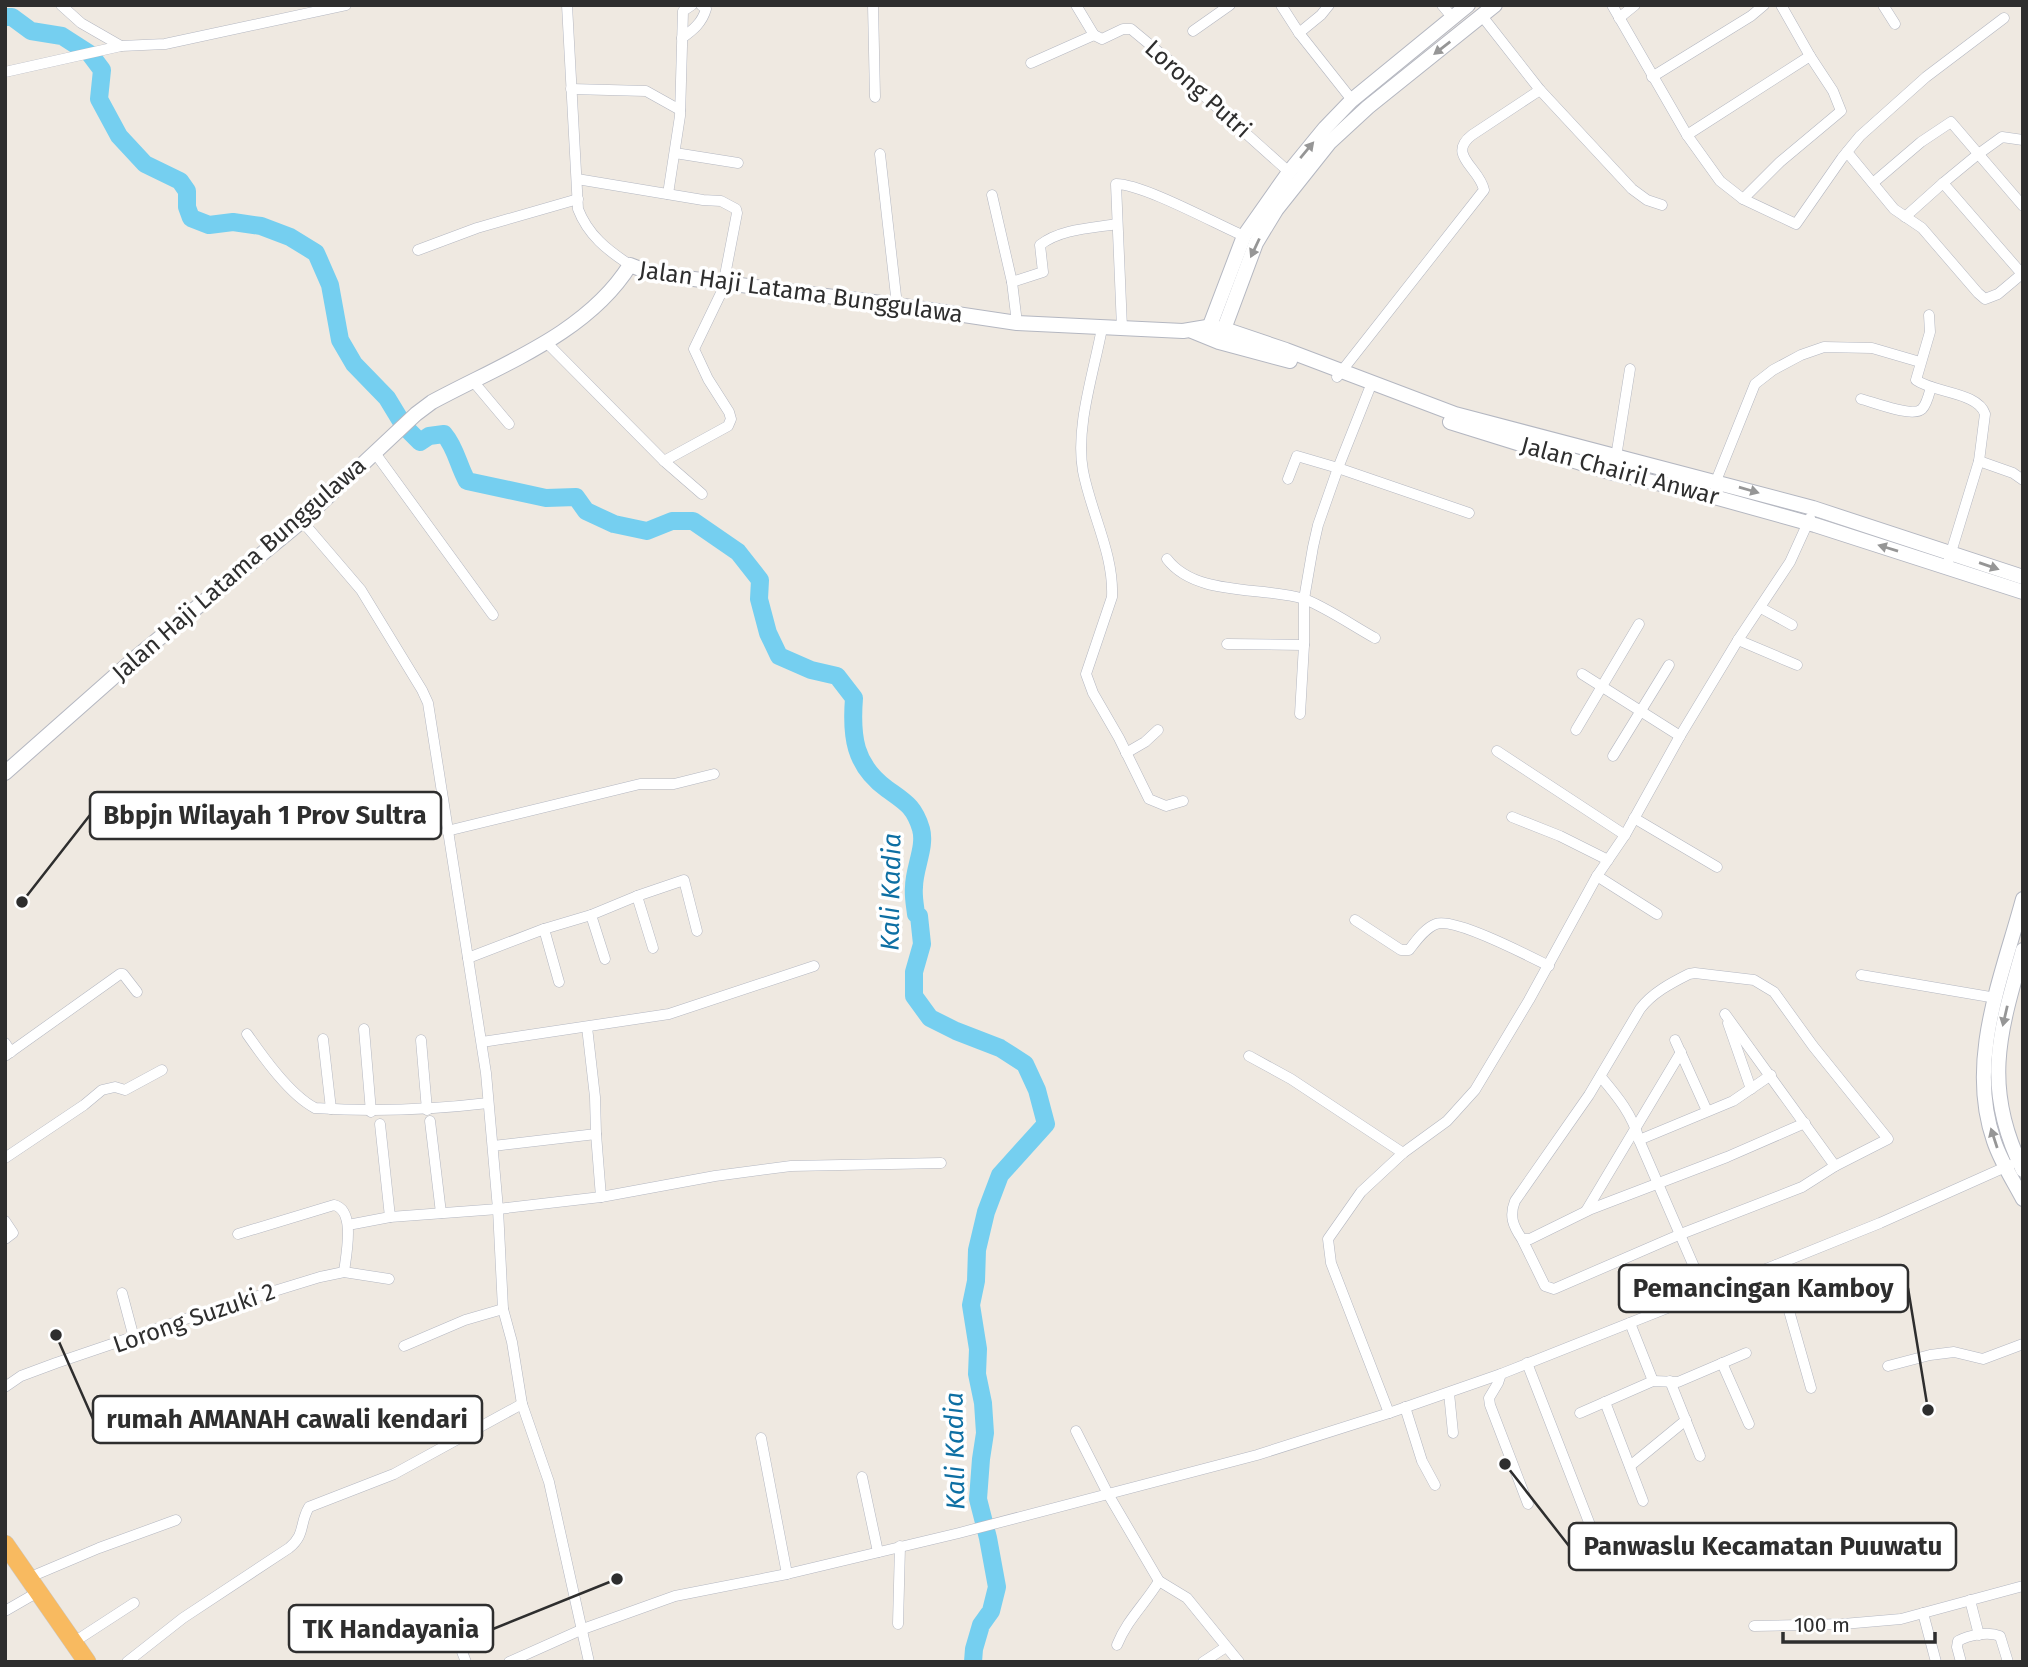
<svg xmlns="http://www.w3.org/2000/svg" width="2028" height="1667" viewBox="0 0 2028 1667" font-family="'Fira Sans',sans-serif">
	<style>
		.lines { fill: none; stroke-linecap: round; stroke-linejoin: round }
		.river { stroke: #75cff0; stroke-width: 18 }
		.minor-casing { stroke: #b4b7c1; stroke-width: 11 }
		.secondary-casing { stroke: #b4b7c1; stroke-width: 16 }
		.trunk-casing { stroke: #c9c9c9; stroke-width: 19 }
		.minor { stroke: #fff; stroke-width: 10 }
		.secondary { stroke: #fff; stroke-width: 14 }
		.trunk { stroke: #f8ba60; stroke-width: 18 }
		.oneway { fill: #969696 }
		.labels { text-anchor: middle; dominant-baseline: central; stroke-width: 7; stroke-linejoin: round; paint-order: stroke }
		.street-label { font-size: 24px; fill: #2e2e2e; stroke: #fff }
		.water-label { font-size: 26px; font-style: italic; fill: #0d6fa3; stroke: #fff }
		.leader { fill: none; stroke: #2e2e2e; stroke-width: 2.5 }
		.callout-dot { fill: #2e2e2e; stroke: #fff; stroke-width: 2.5 }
		.callout { fill: #fff; stroke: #2e2e2e; stroke-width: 2.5 }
		.callout-label { font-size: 26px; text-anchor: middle; font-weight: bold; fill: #2e2e2e }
	</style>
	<rect width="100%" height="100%" fill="#efe9e1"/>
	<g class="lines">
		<!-- river -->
		<path class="river" d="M5,17H12L31,31L62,36L90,54L102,70L99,99L119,136L145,164L180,181L187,191V207L191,218L209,225L233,222L261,226L290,237L316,253L330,285L340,340L354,364L387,398L404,426L420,442L429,436L444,434C456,448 458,465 467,481L546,498L576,497L586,511L614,524L647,531L672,521H693L738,552L760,580L759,599L768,633L779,656L811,670L837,676L854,698C851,736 854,765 887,789C905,802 914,806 921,829C926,847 914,868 914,887C913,896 915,905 916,914L919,916L922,944L914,972V996L930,1018L956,1031L1000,1048L1025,1064L1037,1090L1046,1124L1000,1175L986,1212L977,1250L976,1281L971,1305L978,1349L977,1374L983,1403L985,1433L981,1459L978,1499L988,1538L997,1587L991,1611L981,1625L974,1649L973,1662"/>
		<defs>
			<g id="minor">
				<path d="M61,5L81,23L121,46L165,44L346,5"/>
				<path d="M567,5L578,209C588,235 607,250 630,265"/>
				<path d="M873,5L875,97"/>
				<path d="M1076,5L1094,35L1102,39L1123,29H1131L1172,63L1193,86L1289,172"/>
				<path d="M1281,5L1299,33L1352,100"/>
				<path d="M1442,5L1452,17"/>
				<path d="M1612,5L1687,135L1720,181L1743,199L1796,224L1842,158L1860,136L1926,77L2004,18"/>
				<path d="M1781,5L1810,56"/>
				<path d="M1883,5L1895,24"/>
				<path d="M1619,18L1635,5"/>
				<path d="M1193,31L1230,5"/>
				<path d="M1299,33L1321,15L1329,5"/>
				<path d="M682,38C693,30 702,23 706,9L701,5"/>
				<path d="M1031,63L1094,35"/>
				<path d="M5,72L121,46"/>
				<path d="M1652,77L1751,16L1764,5"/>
				<path d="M571,89L646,91L680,110"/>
				<path d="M1540,90L1632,189L1647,200L1662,205"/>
				<path d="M1687,135L1810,56L1833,91L1841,111L1780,162L1743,199"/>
				<path d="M1847,152L1894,209L1922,228L1978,293L1985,299L1998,294L2023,273"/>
				<path d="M675,153L738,163"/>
				<path d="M880,154L897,305"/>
				<path d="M1873,183L1921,142L1951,122L2023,206"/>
				<path d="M668,194L680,116L683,11L692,5"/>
				<path d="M992,195L1012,282"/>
				<path d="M1905,217L1943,183"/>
				<path d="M418,250L477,228L578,199"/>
				<path d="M2022,274L1943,183L1977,155L2002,137L2023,140"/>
				<path d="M1929,315L1930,332L1916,380C1934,393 1978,392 1985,414L1979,461L1949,559"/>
				<path d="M1017,323L1012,282L1043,272L1040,245C1060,229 1092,228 1117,224"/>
				<path d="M1102,328C1094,372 1075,427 1083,471C1091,513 1114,554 1112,597L1086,674L1093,693L1119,738L1149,799L1166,806L1183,801"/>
				<path d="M1122,328L1116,184C1143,184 1216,224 1244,236"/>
				<path d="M546,342L664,461L728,426L731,419L729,412L708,379L694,349L722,291L737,213L736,209L721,201L703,200L577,179"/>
				<path d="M1337,377L1484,190C1480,168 1446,155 1472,135L1540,90L1482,16"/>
				<path d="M472,380L509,424"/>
				<path d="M1861,399C1873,402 1913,418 1922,409C1927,404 1929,394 1931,387"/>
				<path d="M375,453L493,615"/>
				<path d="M1616,457L1630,369"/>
				<path d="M664,461L702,494"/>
				<path d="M1979,461L2013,473L2023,480"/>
				<path d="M1288,479L1297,456L1338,468L1469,513"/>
				<path d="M1716,481L1755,384L1773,370L1801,355L1824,347L1872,348L1920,362"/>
				<path d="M302,521L361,590L422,690L428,703L486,1073L498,1209L503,1309L512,1342L522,1404L549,1482L589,1662"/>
				<path d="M1167,559C1196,597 1262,586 1304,599C1324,606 1355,627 1375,638"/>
				<path d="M1761,608L1792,625"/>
				<path d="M1738,640L1797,665"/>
				<path d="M1227,644L1304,645"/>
				<path d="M1582,674L1680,736"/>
				<path d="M1300,714L1304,645V599L1313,547L1318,525L1338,468L1369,390"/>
				<path d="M1576,730L1639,624"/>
				<path d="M1497,751L1625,835"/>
				<path d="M1126,753L1145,742L1158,730"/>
				<path d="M1613,756L1669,665"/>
				<path d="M1512,817L1560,836L1608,860"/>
				<path d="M1634,818L1717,867"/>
				<path d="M447,831L640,784H674L714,774"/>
				<path d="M1597,876L1657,914"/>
				<path d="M637,896L684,880L697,931"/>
				<path d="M591,915L637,896L653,948"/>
				<path d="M1355,920L1401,950H1409C1416,941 1425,928 1436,924C1454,917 1529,956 1549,966"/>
				<path d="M544,929L591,915L605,959"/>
				<path d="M468,958L544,929L559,982"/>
				<path d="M1861,975L1996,998"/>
				<path d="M1725,1014L1835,1166"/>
				<path d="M1728,1023L1751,1089"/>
				<path d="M364,1029L371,1112"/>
				<path d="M247,1034C263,1057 290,1095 315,1108C374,1112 429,1110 488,1103"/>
				<path d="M323,1039L331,1109"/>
				<path d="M421,1040L427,1110"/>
				<path d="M1675,1040L1707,1111"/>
				<path d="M482,1042L669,1014L814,966"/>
				<path d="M5,1043L11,1052"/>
				<path d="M5,1056L120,974H123L137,992"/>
				<path d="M1249,1056L1291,1079L1403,1153"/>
				<path d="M1601,1077C1617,1096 1633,1115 1639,1140L1705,1292"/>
				<path d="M430,1121L441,1213"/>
				<path d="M380,1124L390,1217"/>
				<path d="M1639,1140L1733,1101L1771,1075"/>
				<path d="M493,1146L596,1134L595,1097L587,1027"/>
				<path d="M5,1158L84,1105L102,1090L115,1087L125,1090L162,1070"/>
				<path d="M601,1197L715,1176L791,1166L941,1163"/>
				<path d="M1586,1211L1681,1052"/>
				<path d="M5,1221L13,1233L5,1239"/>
				<path d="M348,1225L390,1217L498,1209L601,1197L596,1134"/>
				<path d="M238,1234L334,1205C356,1210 346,1255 344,1272"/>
				<path d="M1522,1239L1545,1286L1554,1289L1681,1234L1802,1187L1835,1166L1888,1139L1813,1046L1774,992L1754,980L1695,973L1689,974C1671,983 1652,993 1640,1009L1589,1095L1515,1201C1509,1216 1513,1226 1522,1239H1530L1591,1209L1727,1157L1805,1123"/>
				<path d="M1776,1265L1811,1388"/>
				<path d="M122,1293L134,1338"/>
				<path d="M1630,1323L1653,1381"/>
				<path d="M404,1346L465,1320L503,1309"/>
				<path d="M1527,1363L1592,1530"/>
				<path d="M1722,1363L1749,1424"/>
				<path d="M1888,1366L1930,1355L1954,1352L1983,1359L2023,1344"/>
				<path d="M1501,1374L1498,1383L1489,1398L1490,1405L1528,1504"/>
				<path d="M1670,1381L1700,1456"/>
				<path d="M5,1387L21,1376L56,1363L212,1310L320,1277L344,1272L389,1279"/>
				<path d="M1449,1393L1453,1433"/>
				<path d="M1605,1402L1643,1501"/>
				<path d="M1405,1407L1422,1461L1435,1485"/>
				<path d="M1389,1413L1331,1263L1328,1239L1361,1192L1403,1153L1447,1121L1475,1090L1529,1000L1597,876L1625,835L1680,736L1738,640L1790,562L1810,518"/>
				<path d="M1580,1413L1653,1381L1678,1382L1746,1353"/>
				<path d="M1076,1431L1108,1494L1159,1581L1187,1598L1239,1662"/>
				<path d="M761,1438L787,1574"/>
				<path d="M1630,1466L1686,1420"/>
				<path d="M862,1477L878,1552"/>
				<path d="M28,1578L99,1548L176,1520"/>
				<path d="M1970,1600L1979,1635"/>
				<path d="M5,1611L38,1592"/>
				<path d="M1923,1613L1936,1662"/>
				<path d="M449,1618L466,1662"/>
				<path d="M898,1624L900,1546"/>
				<path d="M1754,1626L1843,1624L1901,1619L2023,1586"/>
				<path d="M74,1642L134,1603"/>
				<path d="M1117,1645C1127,1620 1145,1604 1159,1581"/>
				<path d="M127,1662L183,1618L289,1548C306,1534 299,1524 309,1507L394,1474L522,1404"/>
				<path d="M509,1662L583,1629L675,1596L787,1574L959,1533L1257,1455L1389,1413L1501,1374L1776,1265L1880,1223L2010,1165"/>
				<path d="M1203,1662L1226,1647"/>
				<path d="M1961,1662L1957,1647L1958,1641C1969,1635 1988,1631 2000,1636L2008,1662"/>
			</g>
			<g id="secondary">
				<path d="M1192,331L1219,342L1290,361"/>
				<path d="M1206,336L1244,236L1289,172L1325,128L1352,100L1468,5"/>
				<path d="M1221,337L1256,243L1276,210L1330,142L1368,107L1495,5"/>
				<path d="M1450,422L1613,473L1700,493L1815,525L2023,592"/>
				<path d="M5,773L134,659L302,521L416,414L432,402C500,365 587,334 630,265L648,272L686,278L897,305L1017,323L1183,331L1207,327L1224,329L1286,350L1455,414L1813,508L2023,577"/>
				<path d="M2023,899C2002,977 1966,1061 1994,1141C2001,1162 2013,1180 2023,1199"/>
				<path d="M2023,950C1999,1033 1982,1088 2023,1170"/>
			</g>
			<path id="trunk" d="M5,1544L87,1662"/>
		</defs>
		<!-- minor casing -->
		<use href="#minor" class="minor-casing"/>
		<!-- secondary casing -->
		<use href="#secondary" class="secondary-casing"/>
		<!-- trunk casing -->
		<use href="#trunk" class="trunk-casing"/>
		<!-- minor -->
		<use href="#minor" class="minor"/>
		<!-- secondary -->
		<use href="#secondary" class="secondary"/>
		<!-- trunk -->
		<use href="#trunk" class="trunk"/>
	</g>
	<!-- one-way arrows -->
	<defs><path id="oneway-solid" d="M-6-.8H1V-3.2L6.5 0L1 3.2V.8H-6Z" transform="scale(1.75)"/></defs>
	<g class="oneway">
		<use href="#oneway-solid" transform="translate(1442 48) rotate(142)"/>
		<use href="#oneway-solid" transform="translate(1307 150) rotate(-50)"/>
		<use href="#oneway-solid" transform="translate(1255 248) rotate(115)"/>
		<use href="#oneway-solid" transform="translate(1749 490) rotate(16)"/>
		<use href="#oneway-solid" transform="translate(1888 548) rotate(-163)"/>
		<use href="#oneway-solid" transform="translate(1989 566) rotate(19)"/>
		<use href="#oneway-solid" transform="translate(2005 1016) rotate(103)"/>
		<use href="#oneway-solid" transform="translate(1994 1138) rotate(-108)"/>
	</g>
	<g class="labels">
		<!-- street labels -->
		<g class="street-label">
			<text transform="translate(1198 89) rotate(42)">Lorong Putri</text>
			<text transform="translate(801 292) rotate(8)">Jalan Haji Latama Bunggulawa</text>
			<text transform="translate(1620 471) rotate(15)">Jalan Chairil Anwar</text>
			<text transform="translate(239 569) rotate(-41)">Jalan Haji Latama Bunggulawa</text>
			<text transform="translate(194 1318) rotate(-19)">Lorong Suzuki 2</text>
		</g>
		<!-- water labels -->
		<g class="water-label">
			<text transform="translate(891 892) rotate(-89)">Kali Kadia</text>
			<text transform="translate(955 1451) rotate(-91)">Kali Kadia</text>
		</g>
	</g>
	<!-- callouts -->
	<path class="leader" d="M22 902L90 815M1928 1410L1908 1288M56 1335L93 1419M1505 1464L1569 1546M617 1579L493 1629"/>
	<g class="callout-dot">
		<circle cx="22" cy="902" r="7"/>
		<circle cx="1928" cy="1410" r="7"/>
		<circle cx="56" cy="1335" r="7"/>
		<circle cx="1505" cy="1464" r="7"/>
		<circle cx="617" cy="1579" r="7"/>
	</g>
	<g class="callout">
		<rect x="90" y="792" width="351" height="47" rx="7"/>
		<rect x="1619" y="1265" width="289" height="47" rx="7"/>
		<rect x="93" y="1396" width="389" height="47" rx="7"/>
		<rect x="1569" y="1523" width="387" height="47" rx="7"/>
		<rect x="289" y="1605" width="204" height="47" rx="7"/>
	</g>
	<g class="callout-label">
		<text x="265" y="824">Bbpjn Wilayah 1 Prov Sultra</text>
		<text x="1763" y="1297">Pemancingan Kamboy</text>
		<text x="287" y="1428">rumah AMANAH cawali kendari</text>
		<text x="1763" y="1555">Panwaslu Kecamatan Puuwatu</text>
		<text x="391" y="1638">TK Handayania</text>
	</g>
	<!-- border -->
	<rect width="2028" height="1667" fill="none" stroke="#2e2e2e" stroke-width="14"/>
	<!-- scale -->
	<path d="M1783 1632v10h152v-10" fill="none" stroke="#2e2e2e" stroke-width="3.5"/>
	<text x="1794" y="1632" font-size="21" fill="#2e2e2e" stroke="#ffffff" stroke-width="5" paint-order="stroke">100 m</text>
</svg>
